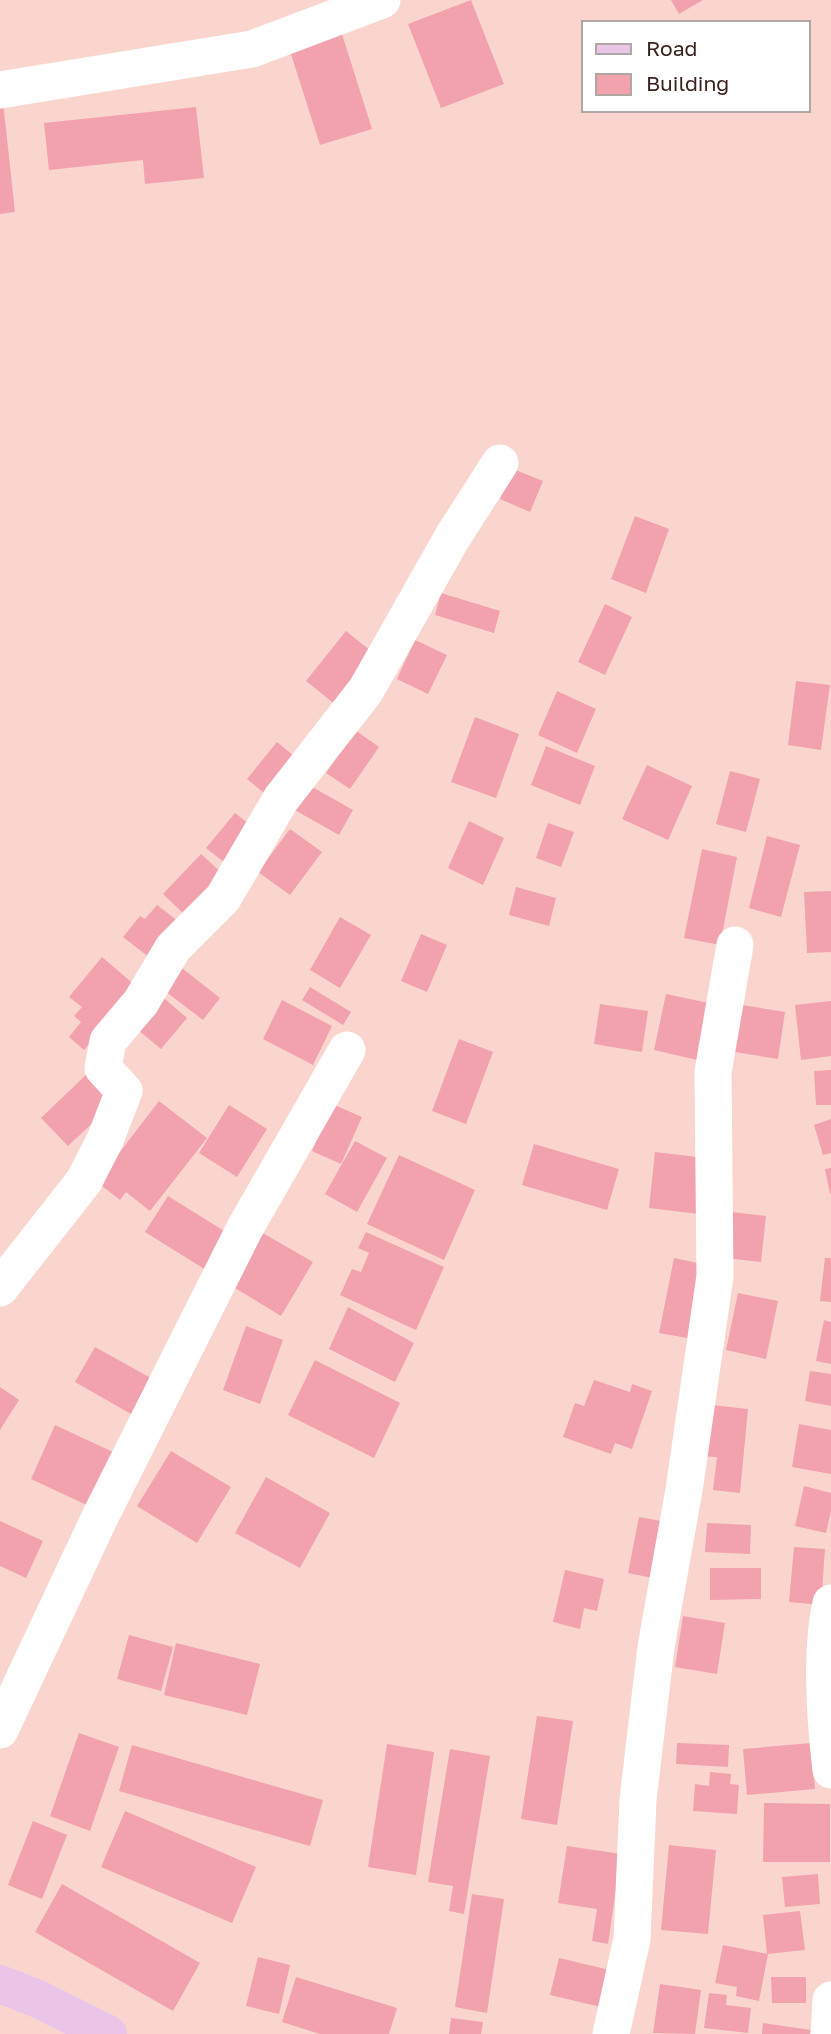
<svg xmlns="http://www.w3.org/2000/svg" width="831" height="2034" viewBox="0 0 831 2034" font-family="'Golos Text',sans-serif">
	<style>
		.building { fill: #f1a2ad }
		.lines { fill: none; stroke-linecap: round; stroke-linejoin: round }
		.street { stroke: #fff; stroke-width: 37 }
		.primary { stroke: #ebc5e7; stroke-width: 38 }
	</style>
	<rect width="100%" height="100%" fill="#fad5ce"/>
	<!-- building -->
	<g class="building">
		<path d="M471,0L504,84L441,108L408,24Z"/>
		<path d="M671,0H703L679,14Z"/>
		<path d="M341,31L372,129L320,145L289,48Z"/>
		<path d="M0,102H3L15,212L0,214Z"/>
		<path d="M196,107L204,178L145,184L143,160L49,170L44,123Z"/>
		<path d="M513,469L543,481L530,512L500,499Z"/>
		<path d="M635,516L669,529L646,593L611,579Z"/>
		<path d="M441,593L500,611L494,633L435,615Z"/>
		<path d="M605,604L632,617L605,675L578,662Z"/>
		<path d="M346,631L381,659L341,709L306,681Z"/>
		<path d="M415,640L447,655L428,694L397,679Z"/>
		<path d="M796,681L830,685L821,750L788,745Z"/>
		<path d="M557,691L596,709L577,753L538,735Z"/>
		<path d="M475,717L519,734L496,798L451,782Z"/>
		<path d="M355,730L379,747L350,789L326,773Z"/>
		<path d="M277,742L299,760L269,797L247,779Z"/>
		<path d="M546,746L595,766L580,805L531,785Z"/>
		<path d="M647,765L692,786L668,840L622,819Z"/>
		<path d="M730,771L760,779L746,832L716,824Z"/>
		<path d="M307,784L353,810L339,835L293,809Z"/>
		<path d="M235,813L258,831L229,866L206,848Z"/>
		<path d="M469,821L504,838L483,885L448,868Z"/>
		<path d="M548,823L574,832L561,867L536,858Z"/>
		<path d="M290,829L322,852L290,895L258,872Z"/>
		<path d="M767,836L800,845L781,917L749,908Z"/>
		<path d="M702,849L737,857L720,945L684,938Z"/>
		<path d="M201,854L226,877L188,918L163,894Z"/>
		<path d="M516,887L556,898L549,926L509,915Z"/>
		<path d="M831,891V952L807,953L804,892Z"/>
		<path d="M157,905L187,928L158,964L123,937L140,916L145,919Z"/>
		<path d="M340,917L371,935L340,988L310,970Z"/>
		<path d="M421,934L447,945L427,992L401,981Z"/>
		<path d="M102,957L137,987L84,1050L69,1037L81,1022L74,1016L82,1007L69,997Z"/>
		<path d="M178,965L220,998L203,1020L161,988Z"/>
		<path d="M310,987L351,1012L343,1025L302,1000Z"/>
		<path d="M159,994L187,1018L161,1049L132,1025Z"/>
		<path d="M666,994L718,1005L706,1062L654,1050Z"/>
		<path d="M282,1000L332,1026L313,1065L263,1039Z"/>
		<path d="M831,1001V1056L801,1060L795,1005Z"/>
		<path d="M600,1004L648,1011L642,1052L594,1044Z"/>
		<path d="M736,1004L785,1012L778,1059L729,1051Z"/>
		<path d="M459,1039L493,1052L466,1124L432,1111Z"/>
		<path d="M831,1070V1105H816L814,1071Z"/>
		<path d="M89,1072L116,1101L68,1146L41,1118Z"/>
		<path d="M159,1101L207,1138L150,1211L126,1192L120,1200L97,1182Z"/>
		<path d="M332,1104L362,1117L341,1164L312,1151Z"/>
		<path d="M229,1105L267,1129L237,1177L199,1153Z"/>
		<path d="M831,1119V1153L823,1155L814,1125Z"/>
		<path d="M355,1141L387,1158L357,1212L325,1194Z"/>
		<path d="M534,1144L619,1169L607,1210L522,1185Z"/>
		<path d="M655,1152L705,1158L699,1214L649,1208Z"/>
		<path d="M399,1155L475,1190L444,1260L367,1224Z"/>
		<path d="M831,1168V1194H830L825,1169Z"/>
		<path d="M168,1196L229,1234L206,1270L145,1232Z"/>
		<path d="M731,1212L766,1216L761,1262L725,1258Z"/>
		<path d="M261,1232L313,1262L281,1316L230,1285Z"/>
		<path d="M366,1232L444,1267L416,1330L340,1295L352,1269L361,1272L369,1253L358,1248Z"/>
		<path d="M674,1258L707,1265L693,1339L659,1333Z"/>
		<path d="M825,1258H831V1302L820,1301Z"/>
		<path d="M738,1293L778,1301L766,1359L726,1350Z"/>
		<path d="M348,1307L414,1343L395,1382L329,1349Z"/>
		<path d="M824,1320L831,1322V1364L816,1361Z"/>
		<path d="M246,1326L283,1340L260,1404L223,1390Z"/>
		<path d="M95,1347L158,1382L138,1418L75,1382Z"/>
		<path d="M315,1360L400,1403L374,1458L288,1415Z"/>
		<path d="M810,1371L831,1374V1406L805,1401Z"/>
		<path d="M594,1380L630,1392L632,1384L652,1391L632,1449L615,1443L611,1454L563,1437L575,1403L584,1406Z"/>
		<path d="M0,1387L19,1400L0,1430Z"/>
		<path d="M703,1404L748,1409L740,1493L713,1490L717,1457L697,1456Z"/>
		<path d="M799,1424L831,1430V1474L792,1467Z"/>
		<path d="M55,1425L113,1452L89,1506L31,1479Z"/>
		<path d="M171,1451L231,1487L197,1543L137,1506Z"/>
		<path d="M266,1477L330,1513L300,1568L235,1533Z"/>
		<path d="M804,1486L831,1493V1511L826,1533L795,1526Z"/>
		<path d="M639,1517L672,1523L662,1580L628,1573Z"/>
		<path d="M0,1521L43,1541L26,1578L0,1566Z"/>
		<path d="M707,1523L751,1525L750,1554L705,1552Z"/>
		<path d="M794,1547L825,1549L821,1605L789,1602Z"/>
		<path d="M710,1568H761V1599L710,1600Z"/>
		<path d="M565,1570L604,1579L597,1611L584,1608L580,1629L553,1622Z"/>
		<path d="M683,1616L725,1623L717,1674L675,1667Z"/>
		<path d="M129,1635L173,1647L161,1691L117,1679Z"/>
		<path d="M176,1643L260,1664L247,1715L164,1695Z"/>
		<path d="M537,1716L573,1721L557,1825L521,1819Z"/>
		<path d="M79,1733L119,1747L90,1831L50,1816Z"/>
		<path d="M677,1743L729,1745L728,1767L676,1764Z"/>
		<path d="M811,1743L815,1789L747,1795L743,1749Z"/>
		<path d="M387,1744L434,1752L416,1875L368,1867Z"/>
		<path d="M132,1745L323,1800L310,1846L119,1791Z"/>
		<path d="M450,1749L490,1756L464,1914L449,1911L453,1886L428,1882Z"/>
		<path d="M710,1772L731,1774L730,1784L739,1785L737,1814L693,1811L695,1784L709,1786Z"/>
		<path d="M764,1803L830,1804V1862H763Z"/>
		<path d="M125,1811L256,1867L232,1923L101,1867Z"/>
		<path d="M33,1821L67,1835L42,1899L8,1885Z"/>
		<path d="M669,1845L716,1850L708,1934L661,1930Z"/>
		<path d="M567,1846L621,1854L608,1944L592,1941L597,1909L558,1903Z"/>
		<path d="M818,1874L820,1904L785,1907L782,1877Z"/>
		<path d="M62,1884L200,1963L173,2011L35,1932Z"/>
		<path d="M472,1894L504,1899L487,2013L455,2007Z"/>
		<path d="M800,1911L805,1950L767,1954L763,1915Z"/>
		<path d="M723,1945L768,1954L759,2001L736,1996L737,1987L715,1983Z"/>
		<path d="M258,1957L290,1965L279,2014L246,2006Z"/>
		<path d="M559,1958L614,1971L605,2008L550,1995Z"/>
		<path d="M296,1977L397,2008L389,2034H320L282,2022Z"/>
		<path d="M771,1977H806V2003H772Z"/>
		<path d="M660,1984L701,1990L695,2034L653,2033Z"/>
		<path d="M709,1993L727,1995L726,2005L751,2008L748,2033L704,2028Z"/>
		<path d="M451,2018L483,2022L481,2034H449Z"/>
		<path d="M763,2023L811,2030L810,2034H762Z"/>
	</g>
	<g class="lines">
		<!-- street -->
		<g class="street">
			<path d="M0,90L252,49L382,0"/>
			<path d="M0,1288L84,1181L105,1140L124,1091L103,1068L108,1041L141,1002L173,948L223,898L281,799L366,690L452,538L500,463"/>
			<path d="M831,1603C820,1653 825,1719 831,1770"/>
			<path d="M0,1730L100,1517L245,1228L347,1050"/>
			<path d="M611,2034L632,1939L638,1800L656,1647L684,1490L715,1276L713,1072L735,945"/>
			<path d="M829,2034L831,2000"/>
		</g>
		<!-- primary -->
		<path class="primary" d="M0,1984L38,1999L108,2034"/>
	</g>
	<!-- legend -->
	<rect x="582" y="21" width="228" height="91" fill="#ffffff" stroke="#b0a7a5" stroke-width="2"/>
	<rect x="596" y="44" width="35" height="10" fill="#ebc5e7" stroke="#b0a7a5" stroke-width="2"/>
	<text x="646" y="56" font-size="21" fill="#3a231f">Road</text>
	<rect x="596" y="74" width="35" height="21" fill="#f1a2ad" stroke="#b0a7a5" stroke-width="2"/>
	<text x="646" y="91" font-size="21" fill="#3a231f">Building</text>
</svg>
